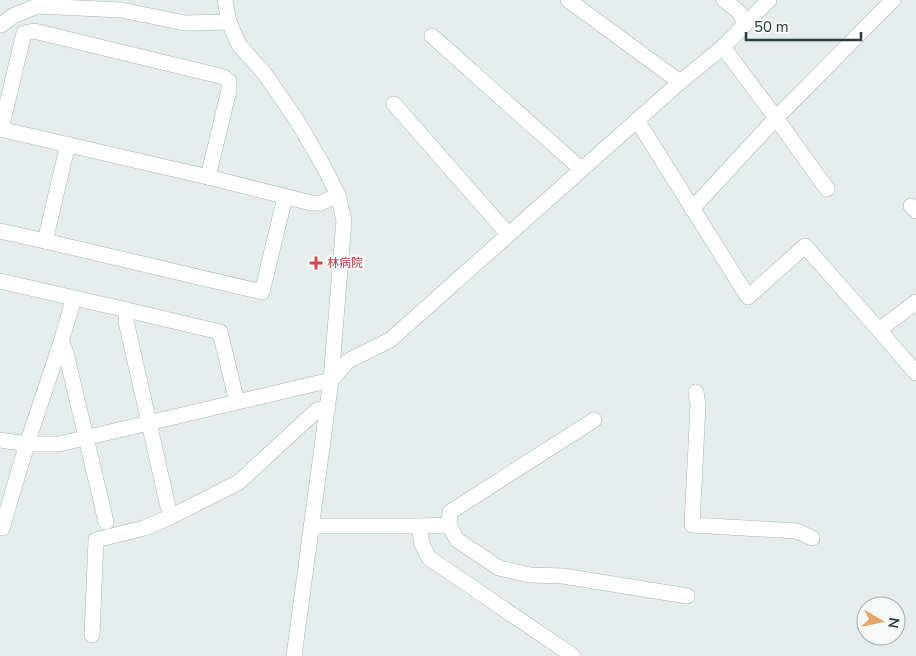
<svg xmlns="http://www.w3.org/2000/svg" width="916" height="656" viewBox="0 0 916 656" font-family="'Nunito Sans','Noto Sans JP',sans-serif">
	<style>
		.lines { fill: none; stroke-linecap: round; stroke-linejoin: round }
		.minor-casing { stroke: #a7b5b3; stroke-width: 16 }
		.minor { stroke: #fff; stroke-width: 15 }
		.health-dot { fill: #e0444e; stroke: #f5f9f8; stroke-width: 2 }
		.labels { text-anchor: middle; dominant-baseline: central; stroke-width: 5; stroke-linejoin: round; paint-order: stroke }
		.health-label { font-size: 12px; fill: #be3a42; stroke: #f5f9f8; text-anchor: start }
	</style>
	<rect width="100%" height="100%" fill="#e4edeb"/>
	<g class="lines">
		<defs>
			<g id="minor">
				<path d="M225,0L229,22L239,45L264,73L296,119L324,167L338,195L344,220L331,380L294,656"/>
				<path d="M568,0L680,82"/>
				<path d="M724,0L739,12L745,23"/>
				<path d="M1,25L13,16L37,6L121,10L185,23L229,22"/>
				<path d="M432,36L581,169"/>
				<path d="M723,47L776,118L827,189"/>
				<path d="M394,104L508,234"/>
				<path d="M637,120L748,297L805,246L879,330"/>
				<path d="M0,129L208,177"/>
				<path d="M1,129L24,33L34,31L224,77L229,81V90L208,177L311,203H321L338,195"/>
				<path d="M68,144L45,241L262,292L285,197"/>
				<path d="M911,206L916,211"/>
				<path d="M692,209L776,118L893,0"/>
				<path d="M0,231L45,241"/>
				<path d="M0,281L127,310"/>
				<path d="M74,298L61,342L66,353L106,522"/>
				<path d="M916,302L879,330L916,373"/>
				<path d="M61,342L27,444H59L331,380L348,361L390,340L680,82L723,47L769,0"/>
				<path d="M696,392L698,405L692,525L797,531L812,538"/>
				<path d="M594,420L450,512L449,525L457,540L499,568L530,575L563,576L687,596"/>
				<path d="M0,440L27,444L2,528H0"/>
				<path d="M168,507L126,321L127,310L220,332L237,402"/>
				<path d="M311,526H419L422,544L429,558L573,656"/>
				<path d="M419,526L449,525"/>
				<path d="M92,635L96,540L144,528L170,517L239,482L317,410L328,407"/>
			</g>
		</defs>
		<!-- minor casing -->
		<use href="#minor" class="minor-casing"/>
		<!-- minor -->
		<use href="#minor" class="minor"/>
	</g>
	<!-- markers -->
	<path class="health-dot" d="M313.5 255.5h5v5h5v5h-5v5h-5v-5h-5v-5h5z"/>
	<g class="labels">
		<!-- health labels -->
		<g class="health-label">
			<text x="327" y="263">林病院</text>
		</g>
	</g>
	<!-- north arrow -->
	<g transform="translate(881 621) rotate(99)"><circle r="24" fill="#f5f9f8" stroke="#a2aead"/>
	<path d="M0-4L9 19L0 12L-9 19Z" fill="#e8a467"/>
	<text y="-8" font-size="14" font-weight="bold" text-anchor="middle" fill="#253d3c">N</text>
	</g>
	<!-- scale -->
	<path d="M746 32v8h115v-8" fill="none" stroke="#253d3c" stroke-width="2.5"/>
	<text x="754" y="32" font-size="15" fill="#253d3c" stroke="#f5f9f8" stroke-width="4" paint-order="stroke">50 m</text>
</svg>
